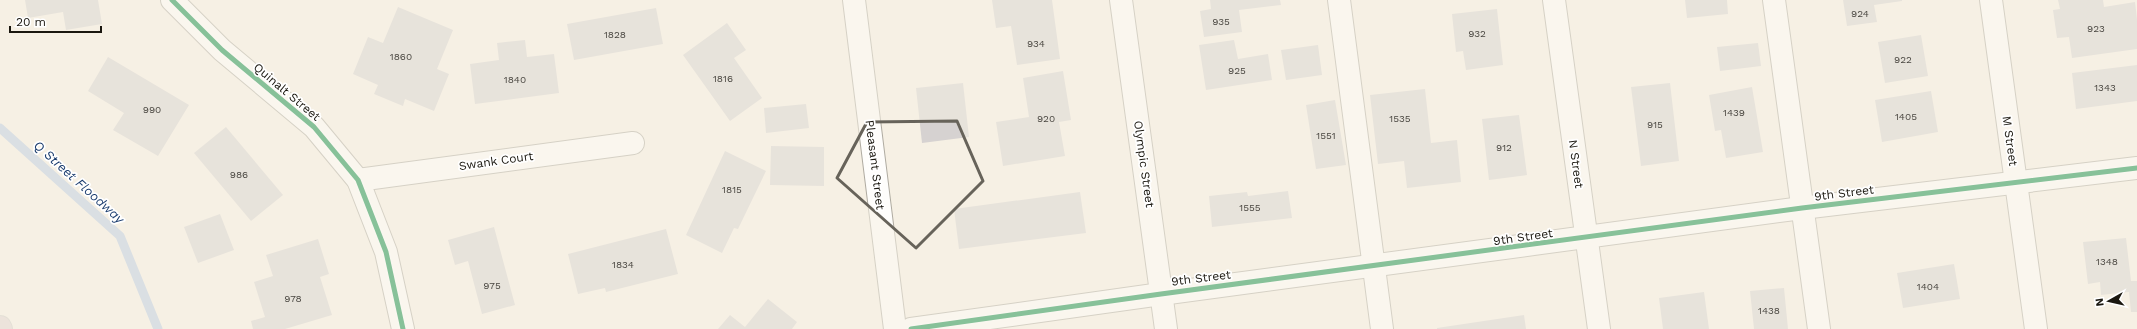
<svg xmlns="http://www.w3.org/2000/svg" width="2137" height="329" viewBox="0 0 2137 329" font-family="'Work Sans',sans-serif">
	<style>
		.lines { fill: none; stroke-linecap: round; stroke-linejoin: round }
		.stream { stroke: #b8cae3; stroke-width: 9 }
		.building { fill: #d6d2d1 }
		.minor-casing { stroke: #afaba1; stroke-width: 24 }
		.highway-casing { stroke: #cecbc5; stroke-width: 24 }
		.minor { stroke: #fefdfb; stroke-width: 22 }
		.highway { stroke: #dfd3d1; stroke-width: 22 }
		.cycleway-casing { stroke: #fff; stroke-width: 8 }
		.cycleway { stroke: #00873e; stroke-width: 5 }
		.marked { fill: none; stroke: #67635a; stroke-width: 3; stroke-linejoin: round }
		.labels { text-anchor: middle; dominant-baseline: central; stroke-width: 3.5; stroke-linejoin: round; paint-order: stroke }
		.number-label { font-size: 10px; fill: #494640 }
		.street-label { font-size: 12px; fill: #1a170f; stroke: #fff }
		.water-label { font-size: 13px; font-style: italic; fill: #1a3c6e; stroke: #fff }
	</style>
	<rect width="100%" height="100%" fill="#f6f0e4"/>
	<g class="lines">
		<!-- stream -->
		<path class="stream" d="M0,128L120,236L158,329"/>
	</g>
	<!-- building -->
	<g class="building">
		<path d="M25,0H98L102,24L66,30L63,12L28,18Z"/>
		<path d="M992,0H1052L1060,59L1017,65L1011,26L996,28Z"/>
		<path d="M1210,0H1280L1281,5L1239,10L1242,32L1204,37L1200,11L1211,9Z"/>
		<path d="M1685,0H1727L1728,14L1687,18Z"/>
		<path d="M1843,0H1902V1L1874,5L1877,22L1847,26Z"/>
		<path d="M2058,0H2103L2104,7L2135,2L2137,19V49L2072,58L2069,37L2057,38L2053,10L2060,9Z"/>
		<path d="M398,7L453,30L437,69L449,74L434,111L405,99L403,106L374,94L378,85L353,74L368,37L383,43Z"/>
		<path d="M656,8L663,44L574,60L567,24Z"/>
		<path d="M1497,9L1503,65L1466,70L1463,51L1456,52L1452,14Z"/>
		<path d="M727,23L746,50L734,58L762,98L730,121L683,55Z"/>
		<path d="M1921,35L1928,76L1885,83L1878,42Z"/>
		<path d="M525,40L527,57L554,54L559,93L475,104L470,64L499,60L497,43Z"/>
		<path d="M1234,40L1238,59L1268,54L1272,80L1206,90L1199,45Z"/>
		<path d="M1758,43L1761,66L1720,71L1717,47Z"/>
		<path d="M1318,45L1322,75L1286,80L1281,50Z"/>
		<path d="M108,57L189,105L158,156L113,130L124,113L88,91Z"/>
		<path d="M2137,65V101L2076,109L2072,73Z"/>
		<path d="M1063,71L1071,120L1059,122L1065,156L1003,166L996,122L1029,117L1023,78Z"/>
		<path d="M963,83L969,137L922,143L916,88Z"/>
		<path d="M1670,83L1679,161L1641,166L1631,87Z"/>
		<path d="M1752,87L1763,152L1726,158L1721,130L1715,131L1709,95Z"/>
		<path d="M1425,89L1431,143L1457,140L1461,182L1407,188L1404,161L1378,164L1370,95Z"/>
		<path d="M1931,91L1938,132L1882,142L1875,100Z"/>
		<path d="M1335,100L1346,165L1316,169L1306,105Z"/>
		<path d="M806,104L809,128L766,133L764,108Z"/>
		<path d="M1519,115L1527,175L1489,180L1482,119Z"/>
		<path d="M226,127L283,195L251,221L194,153Z"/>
		<path d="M771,146L824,147V186L770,185Z"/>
		<path d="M725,151L766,171L738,229L734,228L722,253L686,235Z"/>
		<path d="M1288,191L1292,218L1212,227L1209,196L1247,192L1248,196Z"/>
		<path d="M1080,192L1086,233L959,249L954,209Z"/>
		<path d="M220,214L234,250L198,263L184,227Z"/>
		<path d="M494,227L515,305L482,314L468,261L455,265L448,240Z"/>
		<path d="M666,229L678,274L606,292L605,288L578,294L568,254Z"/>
		<path d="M2126,238L2131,281H2137V312H2131L2129,292L2101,295L2100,282L2088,284L2083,242Z"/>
		<path d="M318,239L329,274L320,277L332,315L285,329H253L251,321L265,317L254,282L273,276L266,255Z"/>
		<path d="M1954,264L1960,299L1903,308L1897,273Z"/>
		<path d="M1784,288L1788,329H1754L1750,291Z"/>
		<path d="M1704,292L1709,329H1663L1659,298Z"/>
		<path d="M768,299L797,322L792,329H718L730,315L745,327Z"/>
		<path d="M1524,315L1526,329H1437V328Z"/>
	</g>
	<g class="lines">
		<defs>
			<g id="minor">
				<path d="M172,0L222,50L314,127L358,180L386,252L403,329"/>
				<path d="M854,0L895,329"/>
				<path d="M1121,0L1166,329"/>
				<path d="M1339,0L1382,329"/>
				<path d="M1554,0L1599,329"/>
				<path d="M1774,0L1819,329"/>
				<path d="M1991,0L2036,329"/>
				<path d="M358,180L633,143"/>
				<path d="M911,329L1161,294L1802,208L2137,168"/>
			</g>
			<path id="highway" d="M0,327L1,329"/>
		</defs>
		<!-- minor casing -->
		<use href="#minor" class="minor-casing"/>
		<!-- highway casing -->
		<use href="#highway" class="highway-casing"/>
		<!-- minor -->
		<use href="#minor" class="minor"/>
		<!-- highway -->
		<use href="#highway" class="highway"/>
		<defs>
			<g id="cycleway">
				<path d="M172,0L222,50L314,127L358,180L386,252L403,329"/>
				<path d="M911,329L1161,294L1802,208L2137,168"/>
			</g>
		</defs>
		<!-- cycleway casing -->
		<use href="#cycleway" class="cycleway-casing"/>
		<!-- cycleway -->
		<use href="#cycleway" class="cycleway"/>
	</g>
	<!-- marked area -->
	<path d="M0 0H2137V329H0ZM957,121L983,181L916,248L837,178L867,122Z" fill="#f6f0e4" fill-opacity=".55" fill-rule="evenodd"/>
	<path class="marked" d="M957,121L983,181L916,248L837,178L867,122Z"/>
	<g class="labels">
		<!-- number labels -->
		<g class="number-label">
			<text x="1860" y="13">924</text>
			<text x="1221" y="21">935</text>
			<text x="2096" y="28">923</text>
			<text x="1477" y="33">932</text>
			<text x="615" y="34">1828</text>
			<text x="1036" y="43">934</text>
			<text x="401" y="56">1860</text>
			<text x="1903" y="59">922</text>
			<text x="1237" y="70">925</text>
			<text x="723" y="78">1816</text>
			<text x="515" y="79">1840</text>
			<text x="2105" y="87">1343</text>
			<text x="152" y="109">990</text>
			<text x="1734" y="112">1439</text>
			<text x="1906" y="116">1405</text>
			<text x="1046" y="118">920</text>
			<text x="1400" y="118">1535</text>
			<text x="1655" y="124">915</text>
			<text x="1326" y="135">1551</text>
			<text x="1504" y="147">912</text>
			<text x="239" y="174">986</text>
			<text x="732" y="189">1815</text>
			<text x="1250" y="207">1555</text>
			<text x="2107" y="261">1348</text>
			<text x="623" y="264">1834</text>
			<text x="492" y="285">975</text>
			<text x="1928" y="286">1404</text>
			<text x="293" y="298">978</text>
			<text x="1769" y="310">1438</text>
		</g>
		<!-- street labels -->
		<g class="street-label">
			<text transform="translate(287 92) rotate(40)">Quinalt Street</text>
			<text transform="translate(2010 141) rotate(82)">M Street</text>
			<text transform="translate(496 161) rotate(-8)">Swank Court</text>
			<text transform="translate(1144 164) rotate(82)">Olympic Street</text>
			<text transform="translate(1576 164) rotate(82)">N Street</text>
			<text transform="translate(875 165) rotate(83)">Pleasant Street</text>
			<text transform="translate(1844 193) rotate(-7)">9th Street</text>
			<text transform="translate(1523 237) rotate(-8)">9th Street</text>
			<text transform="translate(1201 278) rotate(-7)">9th Street</text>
		</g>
		<!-- water labels -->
		<g class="water-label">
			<text transform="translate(79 182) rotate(42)">Q Street Floodway</text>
		</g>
	</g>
	<!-- north arrow -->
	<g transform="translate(2109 301) rotate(262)" stroke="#ffffff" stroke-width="3" paint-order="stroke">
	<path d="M0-3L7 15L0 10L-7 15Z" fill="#1a170f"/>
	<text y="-6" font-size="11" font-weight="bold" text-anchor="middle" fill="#1a170f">N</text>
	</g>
	<!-- scale -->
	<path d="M10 26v6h91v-6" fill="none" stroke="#1a170f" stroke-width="2"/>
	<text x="16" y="26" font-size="12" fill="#1a170f" stroke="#ffffff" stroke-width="3" paint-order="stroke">20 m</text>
</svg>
